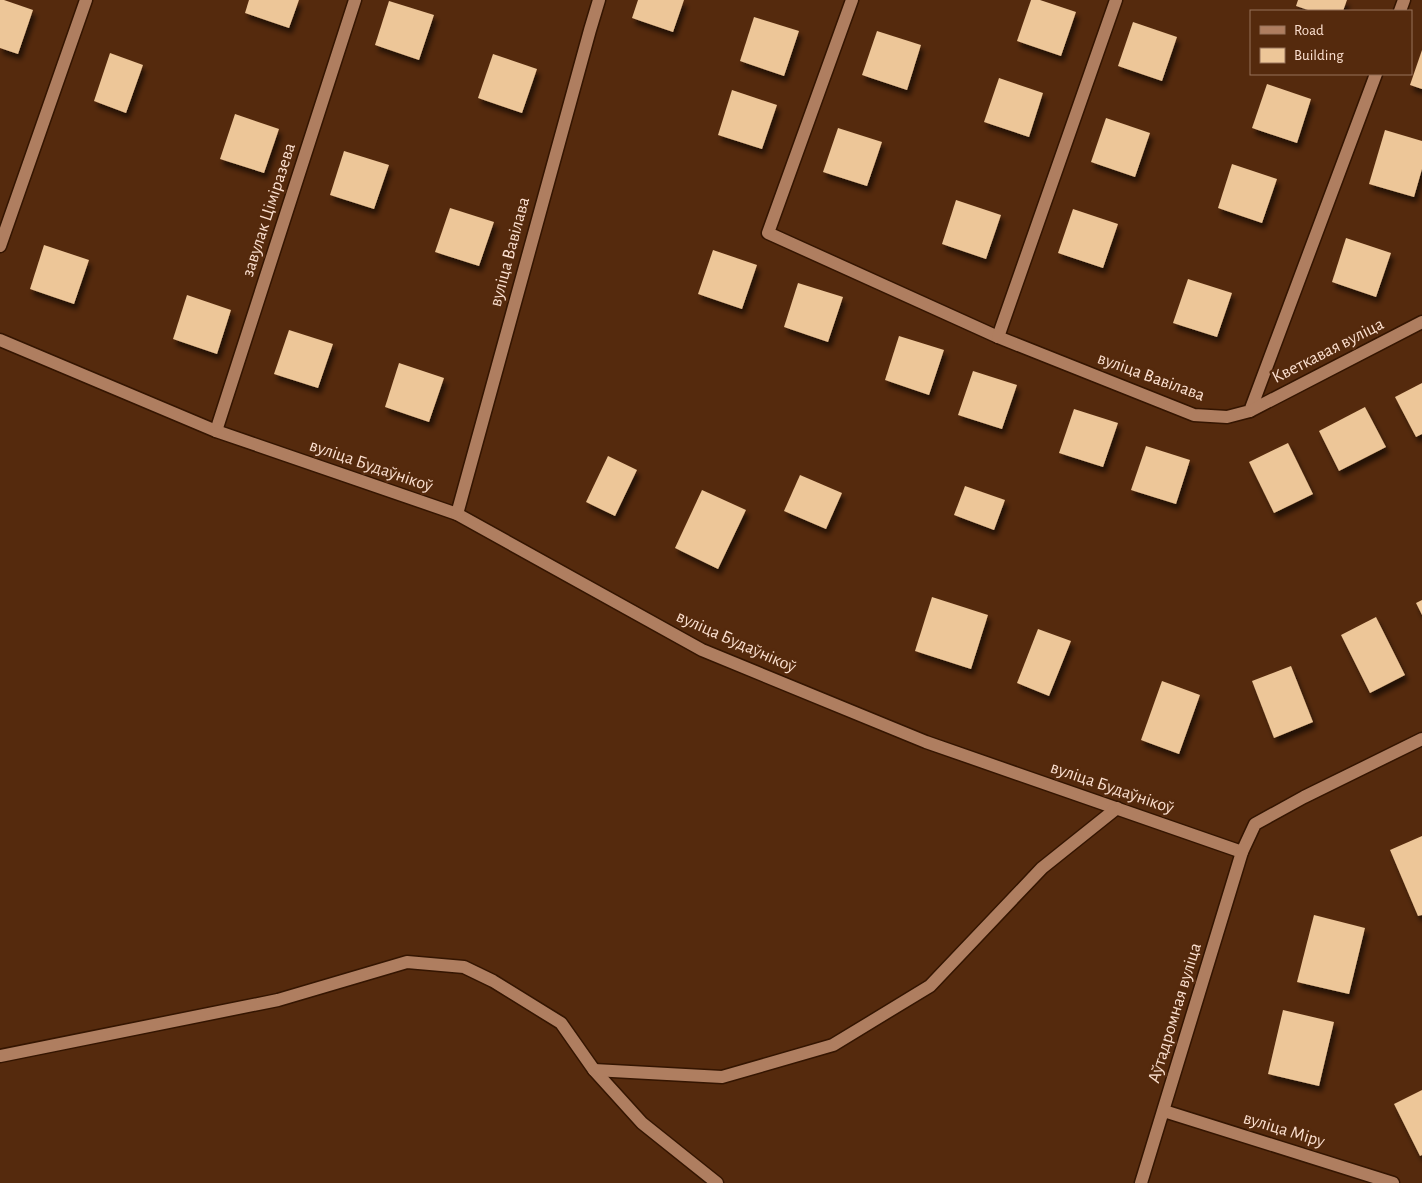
<svg xmlns="http://www.w3.org/2000/svg" width="1422" height="1183" viewBox="0 0 1422 1183" font-family="'Alegreya Sans',sans-serif">
	<style>
		.building { fill: #edc698; filter: url(#shadow) }
		.lines { fill: none; stroke-linecap: round; stroke-linejoin: round }
		.minor-casing { stroke: #341501; stroke-width: 15 }
		.minor { stroke: #af7e60; stroke-width: 12 }
		.labels { text-anchor: middle; dominant-baseline: central; stroke-width: 5; stroke-linejoin: round; paint-order: stroke }
		.street-label { font-size: 18px; fill: #fce0d0; stroke: #552a0d }
	</style>
	<defs>
		<filter id="shadow"><feDropShadow dx="3" dy="5.5" stdDeviation="2.5" flood-color="#0009"/></filter>
	</defs>
	<rect width="100%" height="100%" fill="#552a0d"/>
	<!-- building -->
	<g class="building">
		<path d="M0,0H4L33,10L18,54L0,48Z"/>
		<path d="M249,0H299L289,28L245,13Z"/>
		<path d="M638,0H684L673,32L632,18Z"/>
		<path d="M1031,0H1040L1076,12L1061,56L1017,41Z"/>
		<path d="M1298,0H1347L1343,11H1311L1296,6Z"/>
		<path d="M389,1L434,15L419,60L375,45Z"/>
		<path d="M754,17L799,31L784,76L740,61Z"/>
		<path d="M1133,22L1177,37L1162,81L1118,66Z"/>
		<path d="M877,31L921,45L907,90L862,75Z"/>
		<path d="M1422,50V89L1410,85Z"/>
		<path d="M110,53L143,65L126,113L94,101Z"/>
		<path d="M493,54L537,69L522,113L478,98Z"/>
		<path d="M999,78L1043,93L1029,137L984,122Z"/>
		<path d="M1267,84L1311,99L1297,143L1252,128Z"/>
		<path d="M732,90L777,105L762,149L718,135Z"/>
		<path d="M235,114L279,129L264,173L220,159Z"/>
		<path d="M1106,118L1150,133L1135,177L1091,162Z"/>
		<path d="M838,128L882,142L867,186L823,172Z"/>
		<path d="M1385,130L1422,141V169L1414,197L1369,184Z"/>
		<path d="M344,151L389,165L374,209L330,195Z"/>
		<path d="M1232,164L1277,179L1262,223L1218,208Z"/>
		<path d="M956,200L1001,215L986,259L942,244Z"/>
		<path d="M450,208L494,222L479,266L435,252Z"/>
		<path d="M1073,209L1118,224L1103,268L1058,253Z"/>
		<path d="M1346,238L1391,253L1376,297L1332,282Z"/>
		<path d="M44,245L89,260L74,304L30,289Z"/>
		<path d="M713,250L757,265L742,309L698,294Z"/>
		<path d="M1188,279L1232,293L1217,337L1173,323Z"/>
		<path d="M798,283L843,297L828,342L784,327Z"/>
		<path d="M187,295L231,310L217,354L173,339Z"/>
		<path d="M289,330L333,344L318,388L274,374Z"/>
		<path d="M899,336L944,350L929,395L885,380Z"/>
		<path d="M399,363L444,378L429,422L385,407Z"/>
		<path d="M973,371L1017,385L1002,429L958,415Z"/>
		<path d="M1422,383V434L1416,437L1395,397Z"/>
		<path d="M1365,407L1386,447L1339,471L1319,431Z"/>
		<path d="M1074,409L1118,423L1103,467L1059,453Z"/>
		<path d="M1288,443L1313,494L1274,513L1249,462Z"/>
		<path d="M1146,446L1190,460L1176,504L1131,490Z"/>
		<path d="M608,456L637,470L615,516L586,502Z"/>
		<path d="M800,475L842,493L826,529L784,511Z"/>
		<path d="M965,486L1005,500L994,530L954,515Z"/>
		<path d="M702,490L746,510L718,569L675,548Z"/>
		<path d="M932,597L988,615L971,669L915,651Z"/>
		<path d="M1422,600V615L1416,603Z"/>
		<path d="M1376,617L1405,675L1370,693L1341,635Z"/>
		<path d="M1038,629L1071,641L1049,696L1017,683Z"/>
		<path d="M1291,666L1313,722L1274,738L1252,681Z"/>
		<path d="M1162,681L1200,695L1179,754L1141,740Z"/>
		<path d="M1422,836V915L1418,916L1390,850Z"/>
		<path d="M1314,915L1365,928L1349,994L1297,982Z"/>
		<path d="M1283,1010L1334,1022L1319,1086L1268,1074Z"/>
		<path d="M1422,1090V1155L1420,1156L1394,1104Z"/>
	</g>
	<g class="lines">
		<defs>
			<g id="minor">
				<path d="M852,0L768,233L998,337L1194,415L1227,417L1250,411L1376,74"/>
				<path d="M1400,11L1404,0"/>
				<path d="M0,246L86,0"/>
				<path d="M998,337L1116,0"/>
				<path d="M0,340L216,431L457,514L702,650L926,742L1242,852"/>
				<path d="M1250,411L1422,322"/>
				<path d="M216,431L355,0"/>
				<path d="M457,514L590,30L599,0"/>
				<path d="M0,1056L278,1000L407,962L464,967L493,981L561,1023L594,1070L642,1123L717,1183"/>
				<path d="M594,1070L722,1077L833,1045L930,986L1042,868L1117,808"/>
				<path d="M1164,1111L1393,1183"/>
				<path d="M1141,1183L1242,852L1255,824L1304,797L1422,739"/>
			</g>
		</defs>
		<!-- minor casing -->
		<use href="#minor" class="minor-casing"/>
		<!-- minor -->
		<use href="#minor" class="minor"/>
	</g>
	<g class="labels">
		<!-- street labels -->
		<g class="street-label">
			<text transform="translate(269 210) rotate(-72)">завулак Ціміразева</text>
			<text transform="translate(510 252) rotate(-75)">вуліца Вавілава</text>
			<text transform="translate(1328 351) rotate(-27)">Кветкавая вуліца</text>
			<text transform="translate(1151 377) rotate(20)">вуліца Вавілава</text>
			<text transform="translate(371 466) rotate(19)">вуліца Будаўнікоў</text>
			<text transform="translate(736 642) rotate(24)">вуліца Будаўнікоў</text>
			<text transform="translate(1112 788) rotate(19)">вуліца Будаўнікоў</text>
			<text transform="translate(1175 1013) rotate(-73)">Аўтадромная вуліца</text>
			<text transform="translate(1284 1130) rotate(17)">вуліца Міру</text>
		</g>
	</g>
	<!-- legend -->
	<rect x="1250" y="10" width="162" height="65" fill="#552a0d" stroke="#98735b"/>
	<rect x="1260" y="26" width="25" height="8" fill="#af7e60" stroke="#98735b"/>
	<text x="1294" y="35" font-size="15" fill="#fce0d0">Road</text>
	<rect x="1260" y="48" width="25" height="15" fill="#edc698" stroke="#98735b"/>
	<text x="1294" y="60" font-size="15" fill="#fce0d0">Building</text>
</svg>
